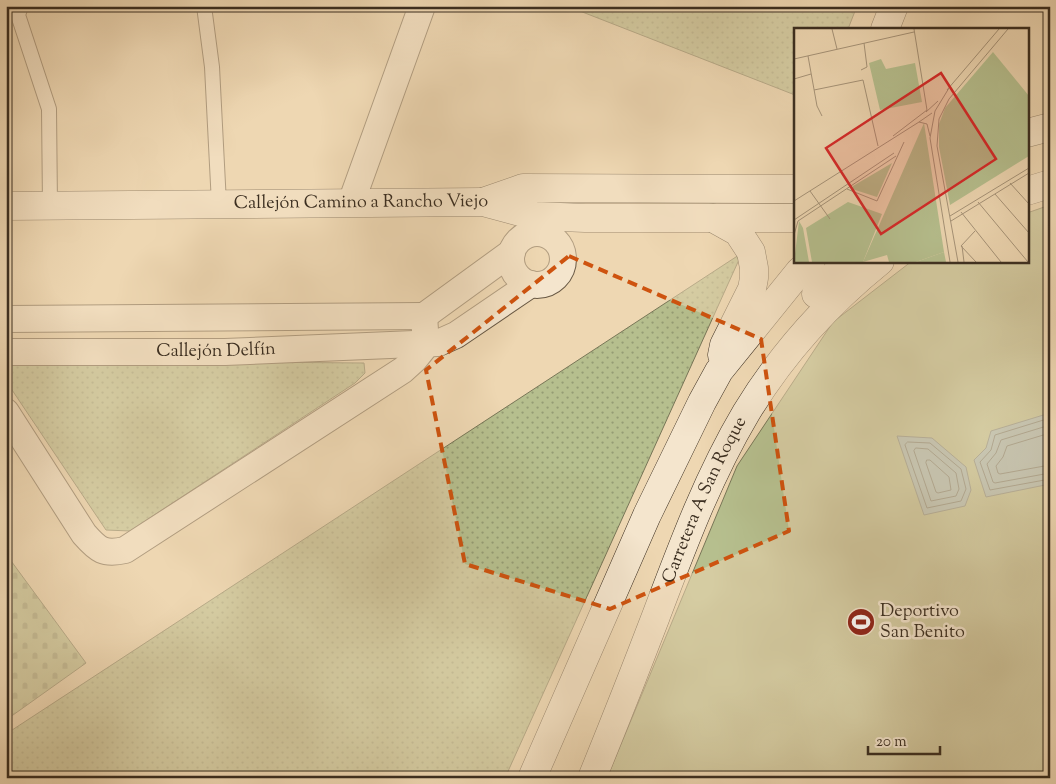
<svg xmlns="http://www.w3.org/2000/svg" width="1056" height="784" viewBox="0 0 1056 784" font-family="'Sorts Mill Goudy',serif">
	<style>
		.grass { fill: url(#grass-dots); stroke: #787657 }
		.cemetery { fill: url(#cemetery-stones); stroke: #787657 }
		.garden { fill: #b6bf8e; stroke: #787657 }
		.water { fill: #9db7b6; stroke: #76807a }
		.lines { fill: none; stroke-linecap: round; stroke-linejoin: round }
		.shore { stroke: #6c726b; stroke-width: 1 }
		.lane-casing { stroke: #685844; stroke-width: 16 }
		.street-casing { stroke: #685844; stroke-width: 28 }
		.secondary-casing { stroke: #3b2e20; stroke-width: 29 }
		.lane { stroke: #f4e5cd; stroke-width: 14 }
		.street { stroke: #f4e5cd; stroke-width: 26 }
		.secondary { stroke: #f4e5cd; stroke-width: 28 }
		.marked { fill: none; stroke: #ce530f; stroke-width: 4; stroke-dasharray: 10 6; stroke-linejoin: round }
		.labels { text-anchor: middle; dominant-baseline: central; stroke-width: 5; stroke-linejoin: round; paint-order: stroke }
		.street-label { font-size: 18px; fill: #3b2e20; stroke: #f4e5cd }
		.poi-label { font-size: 18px; fill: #3b2e20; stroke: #f4e5cd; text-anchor: start }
		.inset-road { fill: none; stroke: #a69378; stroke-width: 1 }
		.view { fill: #d62828; fill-opacity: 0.15; stroke: #d62828; stroke-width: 2.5 }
		.inset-edge { fill: none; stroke: #3b2e20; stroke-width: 2.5 }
	</style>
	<defs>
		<pattern id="grass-dots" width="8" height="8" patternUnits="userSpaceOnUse" patternTransform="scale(1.25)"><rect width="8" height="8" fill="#b6bf8e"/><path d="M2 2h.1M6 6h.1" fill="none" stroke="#959c74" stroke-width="1.8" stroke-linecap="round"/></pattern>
		<pattern id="cemetery-stones" width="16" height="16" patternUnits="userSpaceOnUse" patternTransform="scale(1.25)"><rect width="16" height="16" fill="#b6bf8e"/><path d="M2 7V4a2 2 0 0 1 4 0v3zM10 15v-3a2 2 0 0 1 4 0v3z" fill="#959c74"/></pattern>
	</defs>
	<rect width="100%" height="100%" fill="#eed7b2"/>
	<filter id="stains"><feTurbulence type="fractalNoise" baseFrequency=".004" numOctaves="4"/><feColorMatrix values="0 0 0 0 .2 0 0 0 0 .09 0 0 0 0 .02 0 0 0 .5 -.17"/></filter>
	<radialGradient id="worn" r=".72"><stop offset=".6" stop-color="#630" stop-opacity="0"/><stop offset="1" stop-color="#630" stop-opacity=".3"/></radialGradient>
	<!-- grass -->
	<g class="grass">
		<path d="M567,6H857L848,29H795V95Z"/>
		<path d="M742,253L505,778H6V734Z"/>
		<path d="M18,360L364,363L365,373L355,383L130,531L106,530L6,381V367L11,362Z"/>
	</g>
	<!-- cemetery -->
	<path class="cemetery" d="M6,554L86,663L6,720Z"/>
	<!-- garden -->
	<path class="garden" d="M1050,205V778H607L737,466L833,322L912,261H1027V213Z"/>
	<!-- water -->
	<g class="water">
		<path d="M1050,413V484L986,497L974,460L986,448L991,431Z"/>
		<path d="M897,436L932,438L966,467L971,490L965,506L924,515Z"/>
	</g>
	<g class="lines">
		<!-- shore -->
		<g class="shore">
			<path d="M1050,418L995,435L991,450L980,462L990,490L1050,479"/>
			<path d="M1050,425L1001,440L996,453L987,464L993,482L995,483L1050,473"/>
			<path d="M1050,433L1007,446L1003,457L996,466L998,473L1000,474L1050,465"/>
			<path d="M908,442L930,443L961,469L966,489L961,501L927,508L905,445Z"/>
			<path d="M916,448L928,449L956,473L959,489L956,496L931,501L914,451Z"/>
			<path d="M927,460H930L949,477L951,490L938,493L936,492L926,463Z"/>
		</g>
		<defs>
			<g id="lane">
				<path d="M21,6L18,15L49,109L50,206"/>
				<path d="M204,6L212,67L219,204"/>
			</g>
			<g id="street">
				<path d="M351,203L422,6"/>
				<circle cx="537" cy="259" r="26"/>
				<path d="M424,316L512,252"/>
				<path d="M6,319L424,316"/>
				<path id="s1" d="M6,352H225L438,343L456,335L531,284"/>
				<path d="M6,412L84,534C98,550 104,555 125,550L403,370L414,360L426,345L424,316"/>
			</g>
			<g id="secondary">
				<path d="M885,29L894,6"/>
				<path d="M1027,133L1050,127"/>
				<path d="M1027,191L1050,184"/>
				<path d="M483,202L523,188L795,189"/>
				<path id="s2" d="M6,206L483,202L535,216L585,218H795"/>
				<path d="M713,218L738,232L751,252L754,268V278L752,289L724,345L722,355"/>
				<path d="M816,294L841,268L844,261"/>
				<path d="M532,778L647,515L702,402L719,371L799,272L811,261"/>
				<path id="s3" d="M592,778C614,724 635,671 656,616C682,547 708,477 746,413C781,355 828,303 880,261"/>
			</g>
		</defs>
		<!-- lane casing -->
		<use href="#lane" class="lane-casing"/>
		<!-- street casing -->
		<use href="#street" class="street-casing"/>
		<!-- secondary casing -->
		<use href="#secondary" class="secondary-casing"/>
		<!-- lane -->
		<use href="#lane" class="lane"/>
		<!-- street -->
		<use href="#street" class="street"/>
		<!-- secondary -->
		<use href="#secondary" class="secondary"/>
	</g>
	<!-- marked area -->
	<path d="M0 0H1056V784H0ZM569,256L761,339L789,531L610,609L465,564L426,370Z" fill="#eed7b2" fill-opacity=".55" fill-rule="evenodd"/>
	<path class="marked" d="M569,256L761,339L789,531L610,609L465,564L426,370Z"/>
	<!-- icons -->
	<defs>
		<symbol id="stadium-disc" viewBox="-11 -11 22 22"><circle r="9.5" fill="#8f2418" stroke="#f4e5cd"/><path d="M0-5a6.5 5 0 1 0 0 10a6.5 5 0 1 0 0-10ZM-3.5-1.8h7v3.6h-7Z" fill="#fff"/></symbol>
	</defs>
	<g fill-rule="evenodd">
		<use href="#stadium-disc" x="845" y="606" width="32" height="32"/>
	</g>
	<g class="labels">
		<!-- street labels -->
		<g class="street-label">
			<text stroke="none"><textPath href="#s2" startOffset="355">Callejón Camino a Rancho Viejo</textPath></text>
			<text stroke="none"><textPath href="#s1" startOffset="210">Callejón Delfín</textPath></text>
			<text stroke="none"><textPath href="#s3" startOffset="300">Carretera A San Roque</textPath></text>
		</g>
		<!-- poi labels -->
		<g class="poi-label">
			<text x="880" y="612">Deportivo<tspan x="880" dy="21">San Benito</tspan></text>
		</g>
	</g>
	<!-- overview -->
	<g transform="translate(794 28)">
		<rect width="235" height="235" fill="#eed7b2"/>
		<path d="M87,31L92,41L121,35L128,74L86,82L75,35ZM130,95L150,224L122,234H95L93,227L69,234ZM98,135L83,169L58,161L59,158ZM5,193L9,200L15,234H0Z" fill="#b6bf8e"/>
		<path d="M54,174L88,186L69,234H18L12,200ZM150,224L152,234H122Z" fill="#b6bf8e"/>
		<path d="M199,24L235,68V128L156,177L145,119V96L151,80Z" fill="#b6bf8e"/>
		<path class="inset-road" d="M38,1L43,21M14,28L23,78L28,88M0,31L120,4M67,42L73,39L70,15M0,51L17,46M155,60L141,83L136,110L156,234M20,62L69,52L84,118M153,62L205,1M132,84L144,73M125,94L138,85M99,108L133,82L120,1M216,155L235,176M53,161L83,173L110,114M16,163L36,191M201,166L235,205M0,173L125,94L133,96L136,108M184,174L234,234M167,184L207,234M156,188L235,140M0,192L100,125M157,193L235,145M181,203L167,218L182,234M0,207L4,193L102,128M168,218L170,234M164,234L143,118L145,91L155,71L214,1"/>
		<path class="view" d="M147,45L202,131L87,206L32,120Z"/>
		<rect width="235" height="235" class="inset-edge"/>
	</g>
	<!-- margin -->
	<rect width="1056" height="784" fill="none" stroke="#eed7b2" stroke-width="25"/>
	<rect x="8" y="8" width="1041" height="769" fill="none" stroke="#3b2e20" stroke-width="2.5"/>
	<rect x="12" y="12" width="1031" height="759" fill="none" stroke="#3b2e20"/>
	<!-- scale -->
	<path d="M868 746v8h72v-8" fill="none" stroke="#3b2e20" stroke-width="2.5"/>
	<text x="876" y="746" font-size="15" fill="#3b2e20" stroke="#f4e5cd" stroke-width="4" paint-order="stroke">20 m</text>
	<rect width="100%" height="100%" filter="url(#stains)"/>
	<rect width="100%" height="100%" fill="url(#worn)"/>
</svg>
